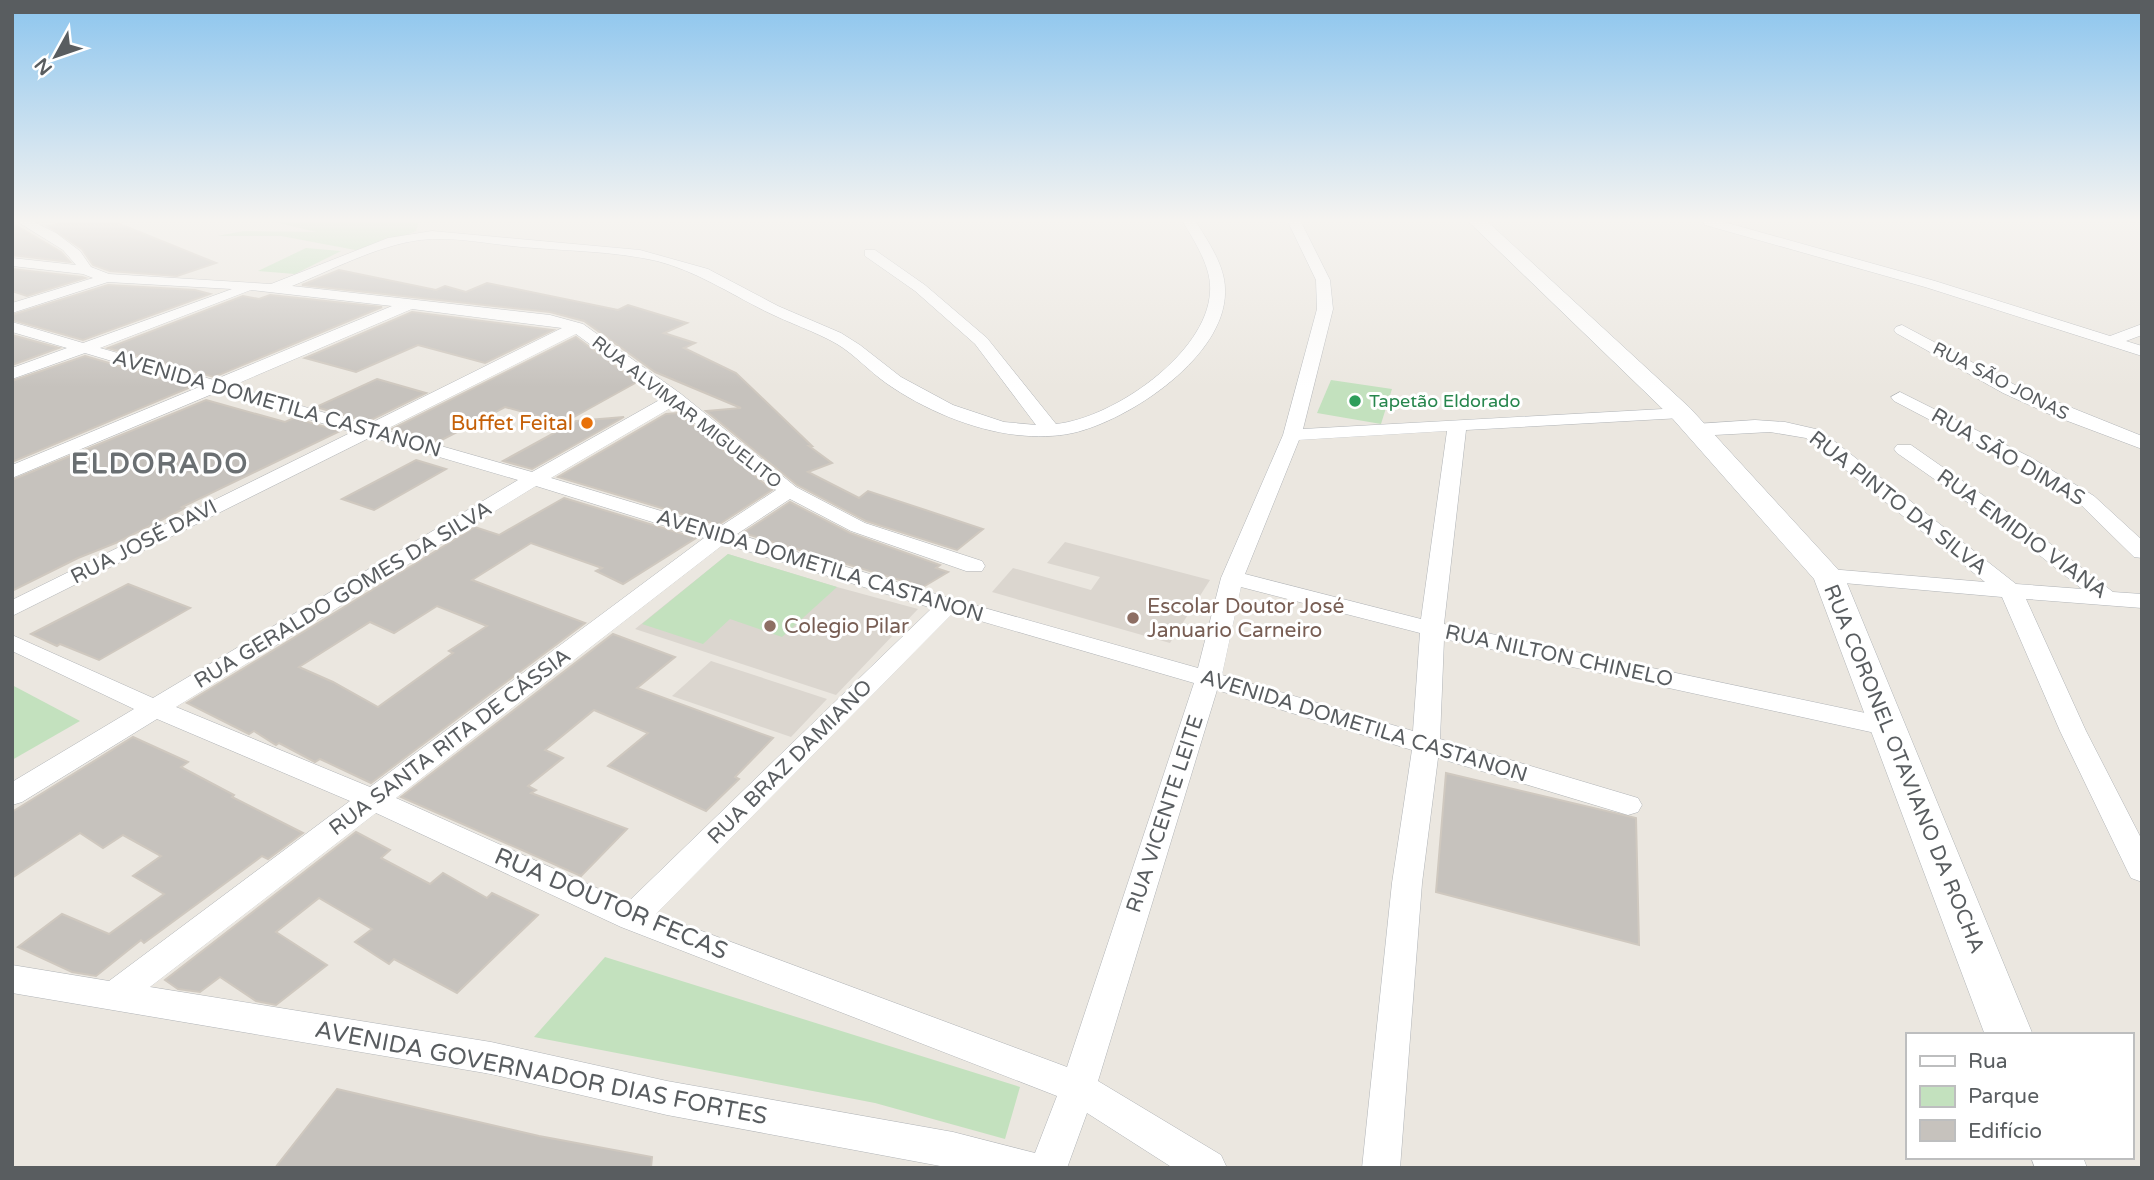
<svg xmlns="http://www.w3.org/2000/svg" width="2154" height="1180" viewBox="0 0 2154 1180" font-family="'Varela Round',sans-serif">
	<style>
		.education { fill: #dbd6cf }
		.green { fill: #c3e1be }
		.building { fill: #c6c2bd; stroke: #cfc8bf; stroke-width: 2; fill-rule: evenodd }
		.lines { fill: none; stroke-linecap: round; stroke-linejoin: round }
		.street-casing { stroke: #b1b4b7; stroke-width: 1 }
		.secondary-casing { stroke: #b0b4b7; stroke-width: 1 }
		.street { fill: #fff; fill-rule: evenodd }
		.secondary { fill: #fff; fill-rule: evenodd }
		.leisure-dot { fill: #2e9e5b; stroke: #fff; stroke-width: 2.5 }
		.food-dot { fill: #e8710a; stroke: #fff; stroke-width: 2.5 }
		.education-dot { fill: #8d6e63; stroke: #fff; stroke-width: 2.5 }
		.labels { text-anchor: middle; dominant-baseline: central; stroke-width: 6; stroke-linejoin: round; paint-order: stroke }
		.far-street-label { font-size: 18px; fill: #595d60; stroke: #fff }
		.far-leisure-label { font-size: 18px; fill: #27864d; stroke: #fff; text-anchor: start }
		.street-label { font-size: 21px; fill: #595d60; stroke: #fff }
		.food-label { font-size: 21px; fill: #c56008; stroke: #fff; text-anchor: end }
		.education-label { font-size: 21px; fill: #785e54; stroke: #fff; text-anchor: start }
		.near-street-label { font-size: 24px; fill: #595d60; stroke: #fff }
		.district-label { font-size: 28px; font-weight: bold; letter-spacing: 2px; fill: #6a6f72; stroke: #fff }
	</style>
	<rect width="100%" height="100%" fill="#ebe7e0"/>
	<!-- education -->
	<g class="education">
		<path d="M1065,542L1210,580L1170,643L992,592L1013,568L1091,590L1100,577L1047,563Z"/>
		<path d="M728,554L837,587L918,609L836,695L635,629Z"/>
		<path d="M711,661L827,699L791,737L672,696Z"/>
	</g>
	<!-- green -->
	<g class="green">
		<path d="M275,222H419L416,231L366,252L281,236H217L244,231L316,232Z"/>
		<path d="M306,248L341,251L295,274L258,271Z"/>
		<path d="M1331,380L1392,389L1381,424L1317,413Z"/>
		<path d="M728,554L837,587L782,637L730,619L703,644L642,624Z"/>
		<path d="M12,685L80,721L12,760Z"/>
		<path d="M605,957L1020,1087L1005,1139L875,1103L534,1037Z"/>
	</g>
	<!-- building -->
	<g class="building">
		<path d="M66,222H115L216,263L177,276L110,271L93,265L82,249L48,226Z"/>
		<path d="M12,223L61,252L70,262L12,255Z"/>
		<path d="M12,269L82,277L85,278L27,296L12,291Z"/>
		<path d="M339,270L436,290L445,286L466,292L487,283L618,310L628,305L687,323L664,333L695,343L684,348L736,373L812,446H809L832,463L808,472L859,498L868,491L983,529L957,550L866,521L797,485L706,411L741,408L655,372L584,321L550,312L302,285Z"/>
		<path d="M108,285L195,290L210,294L83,340L12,320V315Z"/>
		<path d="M270,295L382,307L214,377L108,348L243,296L259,299Z"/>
		<path d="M412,312L553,330L485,363L418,345L356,372L305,358Z"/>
		<path d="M12,335L59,348L12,365Z"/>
		<path d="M576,337L637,382L563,423L505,407L438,442L392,429Z"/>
		<path d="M85,356L191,387L12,462V381Z"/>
		<path d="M377,379L426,393L367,422L316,407Z"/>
		<path d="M206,400L285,422L294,418L340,431L182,507L185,508L118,542L78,558L12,591V480Z"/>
		<path d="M678,413L772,490L718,525L558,477L666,414Z"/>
		<path d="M624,417L532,469L503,461L576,421Z"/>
		<path d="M416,460L446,469L374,510L342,499Z"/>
		<path d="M564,498L696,538L623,584L596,571L602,568L531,543L472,580L585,623L371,783L320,759L315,762L279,743L276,745L254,731L249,734L187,703L475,527L499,535ZM437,606L487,626L449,651L453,653L378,707L333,682L299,667L370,622L394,633Z"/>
		<path d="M790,502L850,533L940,565L936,568L948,572L923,587L743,533Z"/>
		<path d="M128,584L190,608L99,660L60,644L57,646L31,634Z"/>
		<path d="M613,634L675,657L637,688L773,738L735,777L739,779L706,811L608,766L648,733L594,710L545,750L563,758L528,786L536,790L531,793L627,829L581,876L401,797Z"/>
		<path d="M133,737L188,762L181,767L234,795L232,797L303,833L268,859L262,856L144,943L141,940L96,976L72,972L18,947L62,914L109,934L164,894L133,876L161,856L123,835L103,848L80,833L12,878V812Z"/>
		<path d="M1446,773L1636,818L1639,945L1436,892Z"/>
		<path d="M356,832L390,850L381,858L430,884L443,873L487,898L492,893L538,915L457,993L394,959L389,964L355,942L372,929L319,898L276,932L327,965L276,1005L256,1001L220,977L200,992L178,989L165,980Z"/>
		<path d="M337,1089L539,1136L652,1157L651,1168H275Z"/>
	</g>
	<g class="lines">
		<defs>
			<g id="street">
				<path d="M18,222H34L56,233L80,251L91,267L109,274L271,284L388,238L432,231L640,250L708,269L778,306L841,333L860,345L901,377L953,405L1004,422L1036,425L975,344L915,291L865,256V250H875L925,285L987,338L1056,424C1114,418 1207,353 1210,292C1212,268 1195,242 1183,222H1196C1208,241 1225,266 1225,289C1228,355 1130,420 1073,433C1055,437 1036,437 1017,435C972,430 923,409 886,383C869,371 855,355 837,344C814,331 789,323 765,311C729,293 696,271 657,261C613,251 567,251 521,247C488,244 453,236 420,240C376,246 332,270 292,286L550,315L583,324L681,394L796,487L865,523L982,561L985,566L982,571H966L851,531L790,499L737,534L956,600L1198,668L1221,578L1283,435L1317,309L1316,280L1288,222H1301L1330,280L1333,309L1303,429L1681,408L1690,413L1681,418L1466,430L1444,624L1889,718L1898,721L1902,727L1898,733L1889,736L1444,639L1440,739L1638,798L1642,805L1638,812L1628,815L1438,758L1422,883L1400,1168H1362L1392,883L1412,750L1217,690L1098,1081L1221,1155L1227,1168H1173L1087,1113L1067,1168H951L667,1115L491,1074L12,993V965L109,981L350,801L157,719L22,802L12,805V782L134,709L12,651V635L153,698L518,480L371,437L12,616V600L352,432L217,392L12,478V465L199,387L85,353L12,379V368L67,348L12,332V322L83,343L232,289L108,282L12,313V303L93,278L83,274L12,266V258L76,265L63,250ZM251,290L392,306L214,380L100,348ZM412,309L562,328L367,425L232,386ZM576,334L663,398L532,472L385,430ZM674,406L776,490L718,528L551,478ZM1447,431L1421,619L1245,574L1299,440ZM536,486L704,538L370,787L176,707ZM724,544L932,608L628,902L396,798ZM1241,587L1420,633L1413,731L1222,675ZM953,613L1194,683L1067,1067L656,914ZM376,813L621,927L1057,1096L1035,1153L953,1132L667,1081L491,1042L150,987Z"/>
				<path d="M1703,222H1724L1935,281L2110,336L2142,324V335L2126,341L2142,346V356L1925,287L1705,225Z"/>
				<path d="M1902,325L2015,385L2142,436V449L2049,414L2003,393L1896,333L1894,330L1896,327Z"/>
				<path d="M1900,392L2030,457L2094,496L2142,540V558L2134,557L2080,504L2016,465L1894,401L1891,397Z"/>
				<path d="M1755,420L1785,422L1820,430L2016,584L2082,589L2013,534L1897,453L1894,449L1897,445H1911L2027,526L2113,592L2142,594V608L2026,599L2086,731L2142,840V882L2131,878L2127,870L2060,731L2002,597L1821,581L1818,576L1821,571L1829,569L1985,582L1806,438L1770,432L1696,436L1687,430L1696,424Z"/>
			</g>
			<g id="secondary">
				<path d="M1469,222H1488L1690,408L1844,576L2033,1035H1985L1814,579L1672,418Z"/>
				<path d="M2031,1157H2083L2087,1168H2035Z"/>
			</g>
		</defs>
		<!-- street casing -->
		<use href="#street" class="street-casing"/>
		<!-- secondary casing -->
		<use href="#secondary" class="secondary-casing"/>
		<!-- street -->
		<use href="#street" class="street"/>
		<!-- secondary -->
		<use href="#secondary" class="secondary"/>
	</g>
	<!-- sky -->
	<linearGradient id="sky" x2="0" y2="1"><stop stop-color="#8cc5ee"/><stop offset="0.57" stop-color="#f6f4f1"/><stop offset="1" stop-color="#f6f4f1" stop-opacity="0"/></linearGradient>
	<rect width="2154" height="387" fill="url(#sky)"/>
	<!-- markers -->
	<circle class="leisure-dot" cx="1355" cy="401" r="7"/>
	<circle class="food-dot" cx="587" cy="423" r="7"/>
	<g class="education-dot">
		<circle cx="1133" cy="618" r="7"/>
		<circle cx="770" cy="626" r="7"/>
	</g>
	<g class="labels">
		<!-- far-street labels -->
		<g class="far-street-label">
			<text transform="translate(2001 381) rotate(27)">RUA SÃO JONAS</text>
			<text transform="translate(687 412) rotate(38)">RUA ALVIMAR MIGUELITO</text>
		</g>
		<!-- far-leisure labels -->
		<g class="far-leisure-label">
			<text x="1369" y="401">Tapetão Eldorado</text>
		</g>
		<!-- street labels -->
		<g class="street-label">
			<text transform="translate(277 404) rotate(16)">AVENIDA DOMETILA CASTANON</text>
			<text transform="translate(2008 457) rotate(30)">RUA SÃO DIMAS</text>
			<text transform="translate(1898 503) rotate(38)">RUA PINTO DA SILVA</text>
			<text transform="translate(2022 534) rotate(36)">RUA EMIDIO VIANA</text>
			<text transform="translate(144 542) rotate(-27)">RUA JOSÉ DAVI</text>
			<text transform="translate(820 566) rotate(17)">AVENIDA DOMETILA CASTANON</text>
			<text transform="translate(343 595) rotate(-31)">RUA GERALDO GOMES DA SILVA</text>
			<text transform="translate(1559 656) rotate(12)">RUA NILTON CHINELO</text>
			<text transform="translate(1364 726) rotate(17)">AVENIDA DOMETILA CASTANON</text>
			<text transform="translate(450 742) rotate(-37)">RUA SANTA RITA DE CÁSSIA</text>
			<text transform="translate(790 762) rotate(-45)">RUA BRAZ DAMIANO</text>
			<text transform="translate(1904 769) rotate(68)">RUA CORONEL OTAVIANO DA ROCHA</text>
			<text transform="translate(1165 814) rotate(-72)">RUA VICENTE LEITE</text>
		</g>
		<!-- food labels -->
		<g class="food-label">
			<text x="573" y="423">Buffet Feital</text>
		</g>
		<!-- education labels -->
		<g class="education-label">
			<text x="1147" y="606">Escolar Doutor José<tspan x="1147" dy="24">Januario Carneiro</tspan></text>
			<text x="784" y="626">Colegio Pilar</text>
		</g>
		<!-- near-street labels -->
		<g class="near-street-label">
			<text transform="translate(611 904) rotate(23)">RUA DOUTOR FECAS</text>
			<text transform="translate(541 1073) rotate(11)">AVENIDA GOVERNADOR DIAS FORTES</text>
		</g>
		<!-- district labels -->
		<g class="district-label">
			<text x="160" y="464">ELDORADO</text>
		</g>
	</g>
	<!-- border -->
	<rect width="2154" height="1180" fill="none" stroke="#595d60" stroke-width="28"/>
	<!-- legend -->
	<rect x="1906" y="1033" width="228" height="126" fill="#ffffff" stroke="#bdbebf" stroke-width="2"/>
	<rect x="1920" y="1056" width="35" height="10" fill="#ffffff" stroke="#bdbebf" stroke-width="2"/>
	<text x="1968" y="1068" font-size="21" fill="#595d60">Rua</text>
	<rect x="1920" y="1086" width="35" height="21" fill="#c3e1be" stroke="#bdbebf" stroke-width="2"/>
	<text x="1968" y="1103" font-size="21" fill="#595d60">Parque</text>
	<rect x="1920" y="1120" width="35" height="21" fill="#c6c2bd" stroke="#bdbebf" stroke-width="2"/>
	<text x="1968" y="1138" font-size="21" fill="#595d60">Edifício</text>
	<!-- north arrow -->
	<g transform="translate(56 56) rotate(230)" stroke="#ffffff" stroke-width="5" paint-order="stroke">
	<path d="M0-5L12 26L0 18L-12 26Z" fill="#595d60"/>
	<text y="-10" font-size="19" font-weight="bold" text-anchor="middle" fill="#595d60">N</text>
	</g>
</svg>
